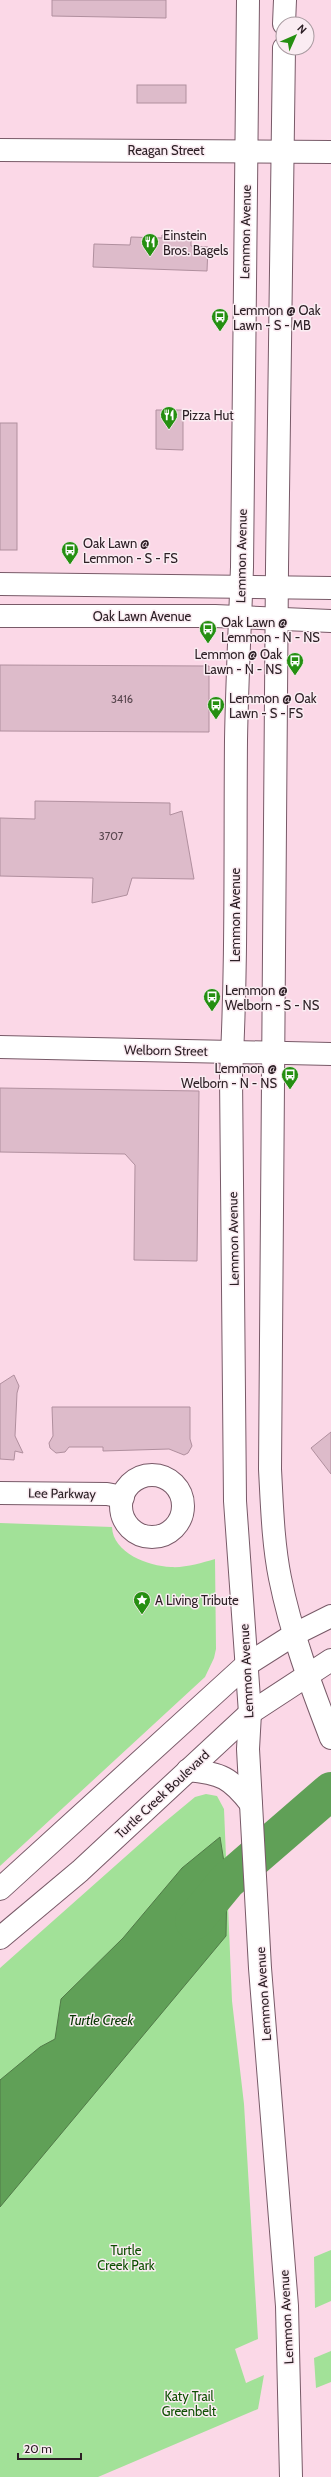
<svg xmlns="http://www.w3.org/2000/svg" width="331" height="2477" viewBox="0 0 331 2477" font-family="Cabin,sans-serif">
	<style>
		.green { fill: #a2e198 }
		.water { fill: #60a057; stroke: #517a48 }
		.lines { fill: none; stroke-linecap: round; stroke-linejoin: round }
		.river { stroke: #60a057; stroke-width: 38 }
		.building { fill: #ddbbca; stroke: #b08f9e }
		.minor-casing { stroke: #785a68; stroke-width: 24 }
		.secondary-casing { stroke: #785a68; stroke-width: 24 }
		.minor { stroke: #fff; stroke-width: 22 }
		.secondary { stroke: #fff; stroke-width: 22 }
		.labels { text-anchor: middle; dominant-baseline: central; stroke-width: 3; stroke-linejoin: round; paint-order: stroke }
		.number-label { font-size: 11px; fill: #59474f }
		.street-label { font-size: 13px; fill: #2d2026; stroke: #faecf2 }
		.poi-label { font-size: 13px; fill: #2d2026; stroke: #faecf2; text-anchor: start }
		.park-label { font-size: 13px; fill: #0d4f01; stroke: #faecf2 }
		.water-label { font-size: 14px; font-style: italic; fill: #093703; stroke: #faecf2 }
	</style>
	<rect width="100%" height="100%" fill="#fbd8e7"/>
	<!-- green -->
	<g class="green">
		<path d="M0,1523L112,1527C113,1553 148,1566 171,1567C185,1568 201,1563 215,1559L216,1649L214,1658L205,1677L0,1866Z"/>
		<path d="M206,1794L217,1796L224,1809L232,2001L244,2104L258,2339L235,2349L246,2383L264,2375L258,2409L98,2477H0V1968L160,1826L195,1797Z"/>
		<path d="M331,2250V2301L315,2308L314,2257Z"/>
		<path d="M331,2351V2382L316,2388L314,2358Z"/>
	</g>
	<!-- water -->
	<path class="water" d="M220,1837L227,1881L226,1936L0,2207V2080L40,2047L55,2039L61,1999L123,1938L182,1868Z"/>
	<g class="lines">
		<!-- river -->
		<path class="river" d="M194,1921L227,1881L331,1791"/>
	</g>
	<!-- building -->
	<g class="building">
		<path d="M52,0H166V18L52,16Z"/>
		<rect x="137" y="85" width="49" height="18"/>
		<path d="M162,235L191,236V246L208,247L207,271L93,267L94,244L130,245L131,237L162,238Z"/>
		<path d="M156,410H183V450L156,449Z"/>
		<rect x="0" y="423" width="17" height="127"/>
		<path d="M0,665L209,666V732L0,731Z"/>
		<path d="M35,801L170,803V815L182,811L194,879L132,878L127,895L92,903L93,878L0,876V818L35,819Z"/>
		<path d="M0,1088L199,1091L197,1261L134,1260L135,1165L125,1154L0,1152Z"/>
		<path d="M14,1375L19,1386L17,1393L15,1436L23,1453L15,1451L14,1460L0,1459V1384Z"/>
		<path d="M52,1407H190V1439L192,1446L188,1453L184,1455L169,1449L103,1451V1447H69L65,1452L56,1453L50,1448L49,1443L53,1436Z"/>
		<path d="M331,1432V1474L311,1448Z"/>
	</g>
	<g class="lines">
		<defs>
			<g id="minor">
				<path d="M0,150L331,152"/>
				<path d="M0,1047L331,1054"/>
				<circle cx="152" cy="1506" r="31"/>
				<path d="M0,1493L107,1494L123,1497"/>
			</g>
			<g id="secondary">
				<path d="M248,0L242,567C240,625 237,682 236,740C235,852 237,964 231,1076L235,1501L250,1713L248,1749L260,1968L287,2306L291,2477"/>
				<path d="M284,24L285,0"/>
				<path d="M284,48L277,567L270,1469C272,1506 273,1543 280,1578C291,1633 311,1686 331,1738"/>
				<path d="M0,584L331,588"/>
				<path d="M0,616H215L331,621"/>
				<path d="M188,1770C221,1773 231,1778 251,1804"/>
				<path d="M0,1889L246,1665L295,1634L331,1616"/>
				<path d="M0,1938L80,1871L250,1713L331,1660"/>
			</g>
		</defs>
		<!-- minor casing -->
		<use href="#minor" class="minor-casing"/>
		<!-- secondary casing -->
		<use href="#secondary" class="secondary-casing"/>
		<!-- minor -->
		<use href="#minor" class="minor"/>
		<!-- secondary -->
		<use href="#secondary" class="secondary"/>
	</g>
	<!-- icons -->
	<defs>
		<symbol id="restaurant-pin" viewBox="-11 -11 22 30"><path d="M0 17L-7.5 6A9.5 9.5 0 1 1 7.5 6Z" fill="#258f11" stroke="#faecf2"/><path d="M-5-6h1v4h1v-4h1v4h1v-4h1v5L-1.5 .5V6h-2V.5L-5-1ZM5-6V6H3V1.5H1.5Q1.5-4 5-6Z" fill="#fff"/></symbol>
		<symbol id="bus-pin" viewBox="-11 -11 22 30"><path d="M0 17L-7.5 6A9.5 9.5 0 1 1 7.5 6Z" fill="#258f11" stroke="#faecf2"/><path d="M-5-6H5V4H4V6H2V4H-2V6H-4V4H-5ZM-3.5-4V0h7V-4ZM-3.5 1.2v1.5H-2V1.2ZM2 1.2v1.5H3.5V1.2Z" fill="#fff"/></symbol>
		<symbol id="sight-pin" viewBox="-11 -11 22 30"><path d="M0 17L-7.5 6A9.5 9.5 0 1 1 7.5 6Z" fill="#258f11" stroke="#faecf2"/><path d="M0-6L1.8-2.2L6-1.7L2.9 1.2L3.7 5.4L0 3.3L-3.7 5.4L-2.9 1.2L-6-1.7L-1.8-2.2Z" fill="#fff"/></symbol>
	</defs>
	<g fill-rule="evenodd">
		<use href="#restaurant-pin" x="140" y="232" width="20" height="27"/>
		<use href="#bus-pin" x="210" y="307" width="20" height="27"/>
		<use href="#restaurant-pin" x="159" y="405" width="20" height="27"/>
		<use href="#bus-pin" x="60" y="540" width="20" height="27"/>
		<use href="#bus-pin" x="198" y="619" width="20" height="27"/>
		<use href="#bus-pin" x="285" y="651" width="20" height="27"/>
		<use href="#bus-pin" x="206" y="695" width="20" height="27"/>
		<use href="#bus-pin" x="202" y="987" width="20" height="27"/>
		<use href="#bus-pin" x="280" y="1065" width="20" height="27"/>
		<use href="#sight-pin" x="132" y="1590" width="20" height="27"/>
	</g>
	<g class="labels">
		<!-- number labels -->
		<g class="number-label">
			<text x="122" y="699">3416</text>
			<text x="111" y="836">3707</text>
		</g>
		<!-- street labels -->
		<g class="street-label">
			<text x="166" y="150">Reagan Street</text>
			<text transform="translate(245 232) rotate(-89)">Lemmon Avenue</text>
			<text transform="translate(241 556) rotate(-89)">Lemmon Avenue</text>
			<text x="142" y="616">Oak Lawn Avenue</text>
			<text transform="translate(235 915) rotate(-90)">Lemmon Avenue</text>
			<text transform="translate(166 1050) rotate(1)">Welborn Street</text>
			<text transform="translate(233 1239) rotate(-91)">Lemmon Avenue</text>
			<text transform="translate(62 1493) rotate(1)">Lee Parkway</text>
			<text transform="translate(246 1671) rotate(-93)">Lemmon Avenue</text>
			<text transform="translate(162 1794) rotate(-43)">Turtle Creek Boulevard</text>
			<text transform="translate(263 1994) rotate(-94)">Lemmon Avenue</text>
			<text transform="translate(286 2317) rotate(-93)">Lemmon Avenue</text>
		</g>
		<!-- poi labels -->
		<g class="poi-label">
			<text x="163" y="235">Einstein<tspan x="163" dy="15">Bros. Bagels</tspan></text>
			<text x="233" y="310">Lemmon @ Oak<tspan x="233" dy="15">Lawn - S - MB</tspan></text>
			<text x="182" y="415">Pizza Hut</text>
			<text x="83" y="543">Oak Lawn @<tspan x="83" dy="15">Lemmon - S - FS</tspan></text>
			<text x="221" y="622">Oak Lawn @<tspan x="221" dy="15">Lemmon - N - NS</tspan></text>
			<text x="282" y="654" text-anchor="end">Lemmon @ Oak<tspan x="282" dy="15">Lawn - N - NS</tspan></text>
			<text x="229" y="698">Lemmon @ Oak<tspan x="229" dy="15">Lawn - S - FS</tspan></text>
			<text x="225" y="990">Lemmon @<tspan x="225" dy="15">Welborn - S - NS</tspan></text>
			<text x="277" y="1068" text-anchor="end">Lemmon @<tspan x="277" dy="15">Welborn - N - NS</tspan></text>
			<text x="155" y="1600">A Living Tribute</text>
		</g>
		<!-- park labels -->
		<g class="park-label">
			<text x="126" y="2250">Turtle<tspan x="126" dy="15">Creek Park</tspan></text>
			<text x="189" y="2396">Katy Trail<tspan x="189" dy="15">Greenbelt</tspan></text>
		</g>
		<!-- water labels -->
		<g class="water-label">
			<text x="101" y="2020">Turtle Creek</text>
		</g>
	</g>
	<!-- north arrow -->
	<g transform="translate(295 36) rotate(45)"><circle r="19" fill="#faecf2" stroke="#a89aa0"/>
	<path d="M0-3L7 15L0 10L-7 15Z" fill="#258f11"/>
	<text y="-6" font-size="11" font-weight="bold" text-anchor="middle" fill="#2d2026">N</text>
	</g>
	<!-- scale -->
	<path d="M18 2453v6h63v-6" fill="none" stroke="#2d2026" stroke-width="2"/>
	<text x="24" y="2453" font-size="12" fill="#2d2026" stroke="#faecf2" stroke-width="3" paint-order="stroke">20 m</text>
</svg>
